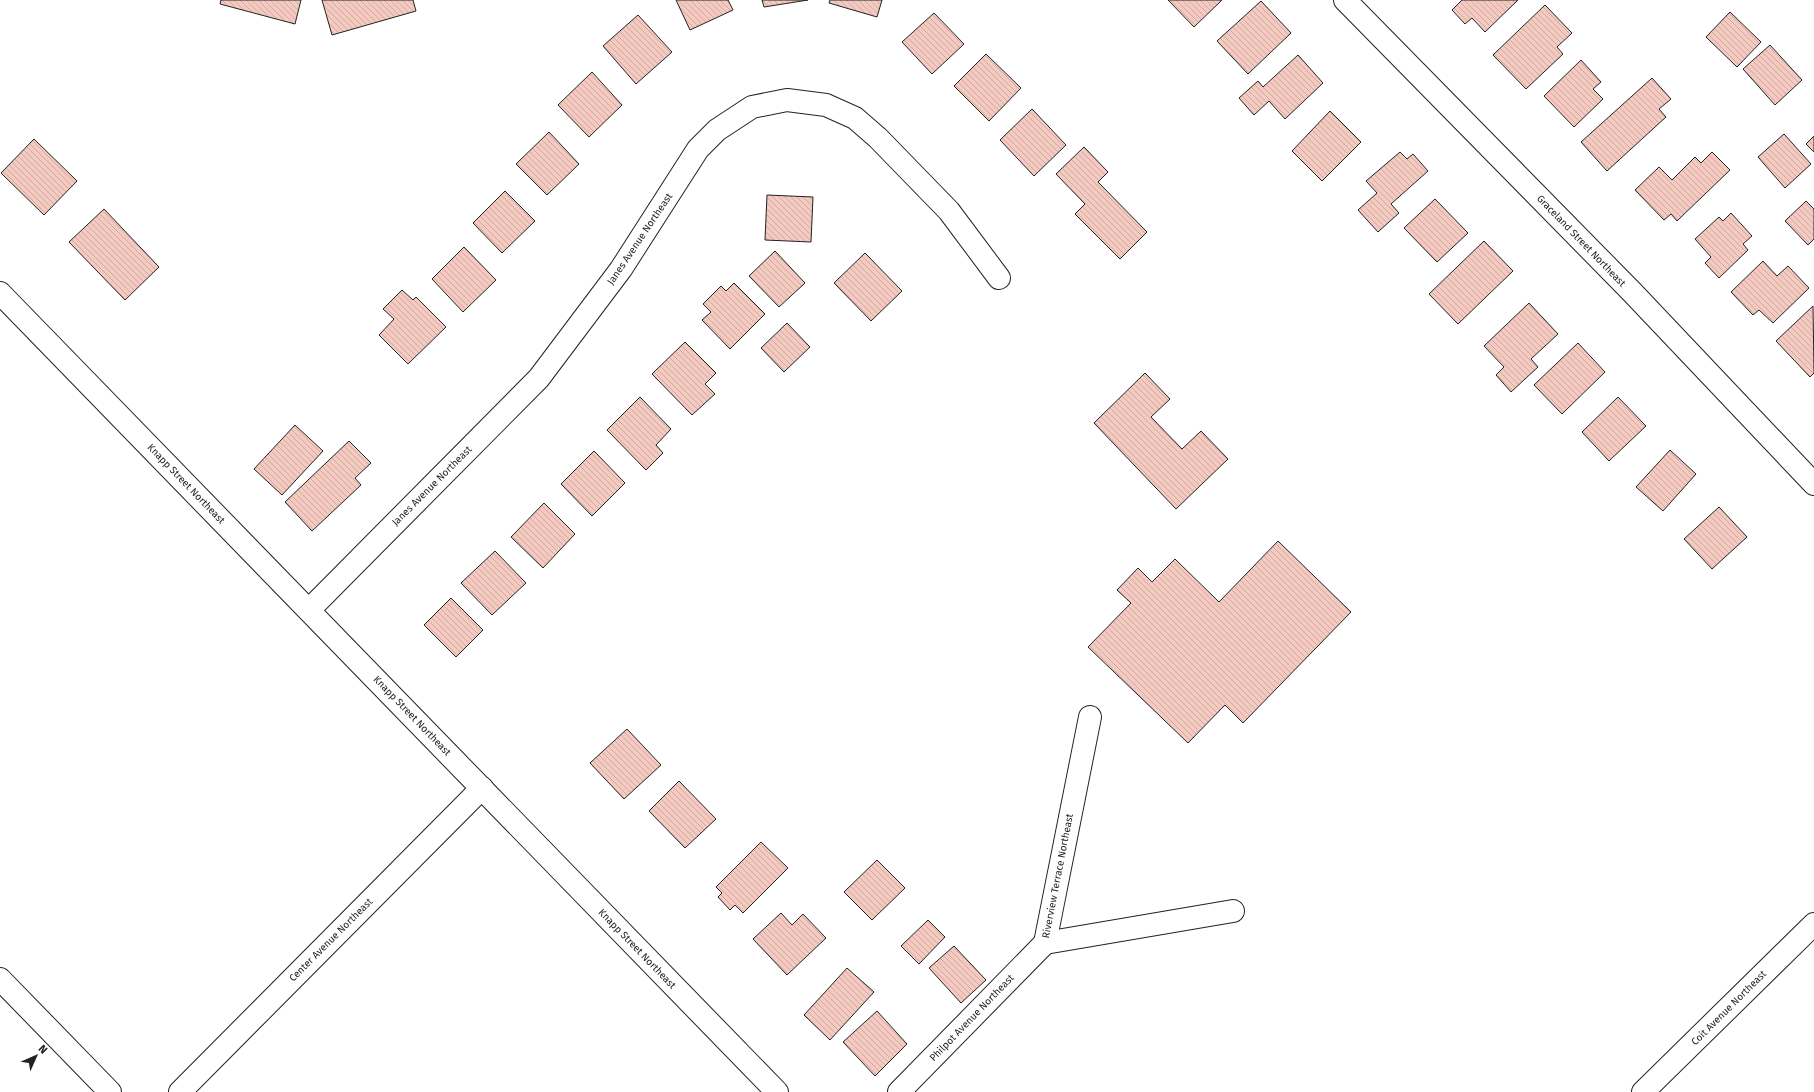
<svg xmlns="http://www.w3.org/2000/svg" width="1814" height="1092" viewBox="0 0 1814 1092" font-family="'Fira Sans',sans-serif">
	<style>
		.building { fill: url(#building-back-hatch); stroke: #222 }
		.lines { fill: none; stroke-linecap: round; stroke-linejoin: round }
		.street-casing { stroke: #222; stroke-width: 24 }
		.secondary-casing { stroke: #222; stroke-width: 24 }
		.street { stroke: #fff; stroke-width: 22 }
		.secondary { stroke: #fff; stroke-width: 22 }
		.labels { text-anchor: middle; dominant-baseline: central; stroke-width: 3; stroke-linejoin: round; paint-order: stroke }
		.street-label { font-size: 10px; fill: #222; stroke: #fff }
	</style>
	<defs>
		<pattern id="building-back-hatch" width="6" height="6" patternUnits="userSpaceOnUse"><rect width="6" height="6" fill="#f3c9c0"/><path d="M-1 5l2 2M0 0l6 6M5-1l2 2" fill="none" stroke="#d0aca5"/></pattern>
	</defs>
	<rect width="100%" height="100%" fill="#fff"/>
	<!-- building -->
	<g class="building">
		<path d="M221,0H301L295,24L220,4Z"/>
		<path d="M322,0H413L416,11L332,35Z"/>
		<path d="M676,0H728L733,10L690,30Z"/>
		<path d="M762,0H808L764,7Z"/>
		<path d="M830,0H882L877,17L829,3Z"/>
		<path d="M1168,0H1222L1194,27Z"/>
		<path d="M1462,0H1518L1485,32L1472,18L1465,24L1452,10Z"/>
		<path d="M1261,1L1291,33L1248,74L1217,41Z"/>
		<path d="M1545,5L1572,33L1557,47L1563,54L1526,89L1493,55Z"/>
		<path d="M1730,12L1761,42L1737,67L1706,37Z"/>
		<path d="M934,13L964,44L932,74L902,42Z"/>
		<path d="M638,15L672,52L636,84L603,46Z"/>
		<path d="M1770,45L1802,80L1775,105L1743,69Z"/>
		<path d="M986,54L1021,88L989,121L954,86Z"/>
		<path d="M1298,55L1323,83L1285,119L1269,101L1254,115L1239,98L1258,81L1263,87Z"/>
		<path d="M1581,60L1601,82L1593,89L1603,99L1574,127L1544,96Z"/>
		<path d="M592,72L622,105L589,137L558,105Z"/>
		<path d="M1652,78L1671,99L1659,109L1666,117L1607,171L1581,142Z"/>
		<path d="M1032,109L1066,145L1034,176L1000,140Z"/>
		<path d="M1330,111L1361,142L1322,181L1292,151Z"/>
		<path d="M549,132L579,164L547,195L516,164Z"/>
		<path d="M1784,134L1811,164L1785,188L1758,157Z"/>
		<path d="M1814,136V152L1806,144Z"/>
		<path d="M34,139L77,181L44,215L1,173Z"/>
		<path d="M1084,147L1108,172L1098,182L1147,232L1120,259L1075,214L1085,204L1056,174Z"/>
		<path d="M1400,152L1407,159L1413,154L1428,171L1391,204L1399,213L1378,232L1358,210L1377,193L1366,181Z"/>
		<path d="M1712,152L1730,170L1677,221L1671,214L1664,220L1635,190L1659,167L1672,180L1695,157L1701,163Z"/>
		<path d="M505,191L535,221L502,253L473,223Z"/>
		<path d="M767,195L813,197L811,242L765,240Z"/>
		<path d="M1435,199L1468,233L1437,262L1404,228Z"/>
		<path d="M1806,201L1814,209V239L1808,245L1785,221Z"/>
		<path d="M104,209L159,267L125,300L69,242Z"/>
		<path d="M1731,213L1752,236L1743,244L1748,250L1719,278L1705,263L1711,257L1695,239L1719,217L1723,221Z"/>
		<path d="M1484,241L1513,271L1458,324L1429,294Z"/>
		<path d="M464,247L496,280L463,312L432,279Z"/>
		<path d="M775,251L805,283L779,307L749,276Z"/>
		<path d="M865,253L902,291L871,321L834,283Z"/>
		<path d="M1763,261L1777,276L1788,266L1809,288L1773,323L1759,310L1753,315L1731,292Z"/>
		<path d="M734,283L765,314L730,349L702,320L711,312L703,304L721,286L726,291Z"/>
		<path d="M402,290L413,300L416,297L446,327L408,364L379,335L394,319L383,309Z"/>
		<path d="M1529,303L1558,334L1531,359L1538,367L1511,392L1496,375L1504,367L1484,346Z"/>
		<path d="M1813,306L1814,373L1810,377L1776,341Z"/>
		<path d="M787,323L810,347L784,372L761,348Z"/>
		<path d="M685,342L716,373L705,384L715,394L692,415L652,374Z"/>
		<path d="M1578,343L1605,372L1562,414L1534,385Z"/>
		<path d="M1145,373L1170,399L1151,417L1182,449L1201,431L1228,459L1176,509L1094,423Z"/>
		<path d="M640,397L671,429L656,445L663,453L646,470L607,430Z"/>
		<path d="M1618,397L1646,426L1609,461L1582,432Z"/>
		<path d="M295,425L323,451L282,495L254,469Z"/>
		<path d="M349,441L371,463L355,478L361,485L312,531L285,502Z"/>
		<path d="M1670,450L1696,474L1663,511L1636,487Z"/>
		<path d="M594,451L625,483L592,516L561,484Z"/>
		<path d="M544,503L575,534L543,568L511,537Z"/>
		<path d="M1719,507L1747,537L1712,569L1684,539Z"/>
		<path d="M1278,541L1351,612L1243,723L1225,705L1188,743L1088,647L1131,603L1117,590L1138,568L1152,582L1175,559L1219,602Z"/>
		<path d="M495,551L526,583L492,615L461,583Z"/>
		<path d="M451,598L483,630L456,657L424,625Z"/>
		<path d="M627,729L661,765L624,799L590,763Z"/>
		<path d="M679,781L716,819L685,848L649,811Z"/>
		<path d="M761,842L788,868L743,913L735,905L730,910L718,897L722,893L716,887Z"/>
		<path d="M877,860L905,888L872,920L844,892Z"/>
		<path d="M781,913L792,925L803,914L826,938L787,975L753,939Z"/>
		<path d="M928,920L945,937L919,964L901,946Z"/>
		<path d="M954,946L986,980L961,1003L929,968Z"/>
		<path d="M847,968L874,992L830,1040L804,1015Z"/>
		<path d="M877,1011L907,1044L875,1076L843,1042Z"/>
	</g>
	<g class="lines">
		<defs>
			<g id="street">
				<path d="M1345,0L1632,292L1814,484"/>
				<path d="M309,610L539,378L621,269L698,149L717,130L752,107L787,100L826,105L855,118L878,138L949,211L999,278"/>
				<path d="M1045,943L1090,717"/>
				<path d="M1045,943L1233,911"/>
				<path d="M0,979L110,1092"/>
				<path d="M180,1092L482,788"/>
				<path d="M899,1092L1045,943"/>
			</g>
			<g id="secondary">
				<path d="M0,293L777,1092"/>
				<path d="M1643,1092L1814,924"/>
			</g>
		</defs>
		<!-- street casing -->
		<use href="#street" class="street-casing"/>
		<!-- secondary casing -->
		<use href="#secondary" class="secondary-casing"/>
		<!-- street -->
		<use href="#street" class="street"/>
		<!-- secondary -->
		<use href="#secondary" class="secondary"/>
	</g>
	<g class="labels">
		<!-- street labels -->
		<g class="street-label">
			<text transform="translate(640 239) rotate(-56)">Janes Avenue Northeast</text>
			<text transform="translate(1581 241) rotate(46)">Graceland Street Northeast</text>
			<text transform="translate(186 484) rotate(46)">Knapp Street Northeast</text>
			<text transform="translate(432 486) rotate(-45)">Janes Avenue Northeast</text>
			<text transform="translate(412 716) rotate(46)">Knapp Street Northeast</text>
			<text transform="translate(1058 876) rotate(-79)">Riverview Terrace Northeast</text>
			<text transform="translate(331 940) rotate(-45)">Center Avenue Northeast</text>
			<text transform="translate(637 949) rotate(46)">Knapp Street Northeast</text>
			<text transform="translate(1729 1008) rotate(-45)">Coit Avenue Northeast</text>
			<text transform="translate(972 1018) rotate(-46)">Philpot Avenue Northeast</text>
		</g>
	</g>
	<!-- north arrow -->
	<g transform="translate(36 1056) rotate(45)" stroke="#ffffff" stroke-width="3" paint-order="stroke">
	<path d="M0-3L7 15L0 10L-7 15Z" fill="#222222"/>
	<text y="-6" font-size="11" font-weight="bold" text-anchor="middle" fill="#222222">N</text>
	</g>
</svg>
